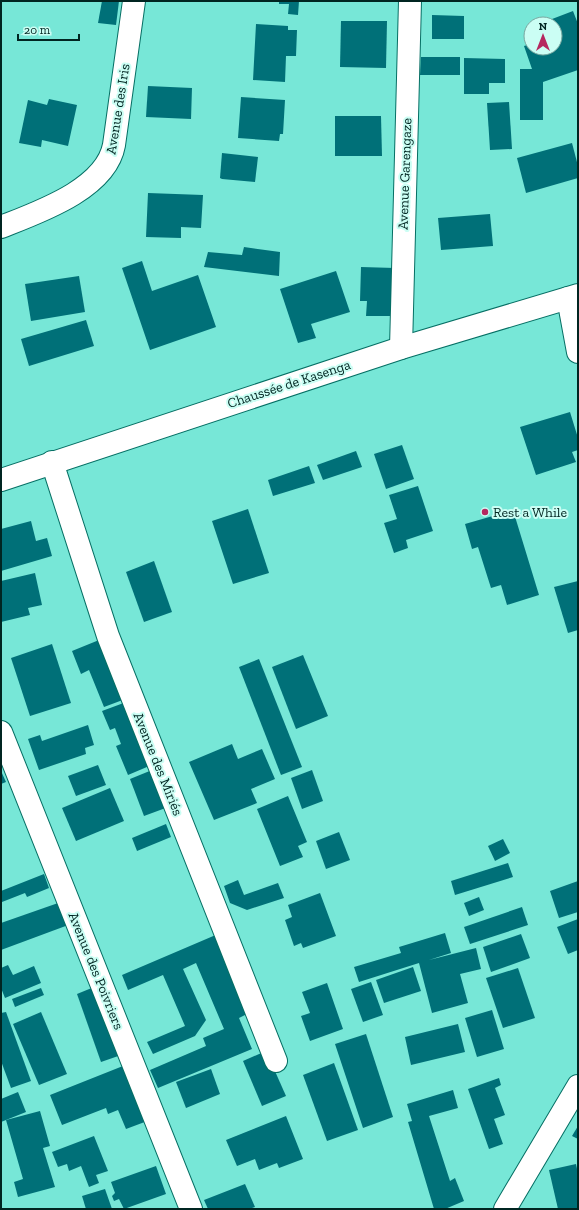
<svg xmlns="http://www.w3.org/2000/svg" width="579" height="1210" viewBox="0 0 579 1210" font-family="'Zilla Slab',serif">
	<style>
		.building { fill: #007078 }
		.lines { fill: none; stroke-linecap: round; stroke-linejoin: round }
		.minor-casing { stroke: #066f64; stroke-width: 24 }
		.major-casing { stroke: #066f64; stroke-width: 24 }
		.minor { stroke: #fff; stroke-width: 22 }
		.major { stroke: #fff; stroke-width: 22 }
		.poi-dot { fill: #b5285f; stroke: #cbfef4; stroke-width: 1.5 }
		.labels { text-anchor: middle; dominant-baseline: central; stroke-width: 4; stroke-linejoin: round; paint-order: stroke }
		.street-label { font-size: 14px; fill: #002521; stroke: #cbfef4 }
		.poi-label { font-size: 14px; fill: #002521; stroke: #cbfef4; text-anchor: start }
	</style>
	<rect width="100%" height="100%" fill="#77e7d7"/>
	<!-- building -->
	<g class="building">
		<path d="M102,1H119L116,25L98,23Z"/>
		<path d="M279,1H299L298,15L288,14L289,4H279Z"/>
		<path d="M573,11L578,24V70L543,82V120H520V69H532L524,46L531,44V48H555V24H539Z"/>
		<path d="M432,15L464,16V39H432Z"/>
		<path d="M341,21H387L386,68L340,67Z"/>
		<path d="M256,24L288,26V30H297L296,56H286L285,82L253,80Z"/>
		<path d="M421,57H460V75H420Z"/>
		<path d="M464,58L505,59V83H489V94H464Z"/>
		<path d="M148,86L192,88L191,119L146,117Z"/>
		<path d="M241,97L285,100L283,134H280L279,141L238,138Z"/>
		<path d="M49,99L77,105L68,146L42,140L41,147L19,143L28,100L47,105Z"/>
		<path d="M509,102L512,149L490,150L487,103Z"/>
		<path d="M335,116H381L382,156H335Z"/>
		<path d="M572,143L578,166V178L526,193L517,158Z"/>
		<path d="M222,153L258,157L255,182L222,179L220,178Z"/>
		<path d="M148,193L203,195L201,228L181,227V238L146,237Z"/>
		<path d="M490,214L493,246L441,250L438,218Z"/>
		<path d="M244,247L280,252L279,276L204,267L208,252L242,255Z"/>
		<path d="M142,261L152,291L198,275L216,327L150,350L122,268Z"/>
		<path d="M361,267L395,268L394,316H366L367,301H360Z"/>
		<path d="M336,271L350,312L311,324L316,338L298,343L280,289Z"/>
		<path d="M79,276L85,312L31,321L25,284Z"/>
		<path d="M86,320L94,346L29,366L21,339Z"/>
		<path d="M570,412L578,438V450L572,452L576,462L536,475L520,427Z"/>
		<path d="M402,445L414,479L386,489L374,454Z"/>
		<path d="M356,451L362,467L323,480L317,465Z"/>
		<path d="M309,466L315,483L273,496L268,480Z"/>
		<path d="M418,486L433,531L406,540L408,548L394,553L384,523L397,519L389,495Z"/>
		<path d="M248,509L269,573L233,584L212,521Z"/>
		<path d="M513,510L539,595L507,605L501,585L491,588L478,547L472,549L465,524Z"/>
		<path d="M31,521L36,541L47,538L52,556L1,571V529Z"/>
		<path d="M154,561L172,612L144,622L126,572Z"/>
		<path d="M35,573L42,605L28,608L30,615L1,622V581Z"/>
		<path d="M578,581V630L568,633L554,587Z"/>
		<path d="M104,638L128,698L104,707L89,670L81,674L72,651Z"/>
		<path d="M52,644L71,703L30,716L11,658Z"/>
		<path d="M303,655L328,716L296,729L272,667Z"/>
		<path d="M259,659L302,767L281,775L239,667Z"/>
		<path d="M129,701L154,764L128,775L116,746L121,744L115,728L110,730L102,711Z"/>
		<path d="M88,725L94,745L85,748L86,754L39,770L28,739L40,735L42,741Z"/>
		<path d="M232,744L238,759L262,749L275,779L251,789L257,803L214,820L189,762Z"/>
		<path d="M98,765L106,785L76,796L68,776Z"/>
		<path d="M157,768L171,806L144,816L130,779Z"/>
		<path d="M312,770L323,801L302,809L291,778Z"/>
		<path d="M1,771L6,782L1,784Z"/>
		<path d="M110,788L124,821L76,841L62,808Z"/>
		<path d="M288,796L307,842L298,846L303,857L280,866L257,809Z"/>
		<path d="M166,824L171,837L137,851L132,838Z"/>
		<path d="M339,832L350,860L326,869L316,841Z"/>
		<path d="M503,839L510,853L495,861L488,846Z"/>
		<path d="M508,863L513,877L455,895L451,881Z"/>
		<path d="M44,874L49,888L27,897L25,893L2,902L1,891Z"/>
		<path d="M238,880L244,895L278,883L284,898L247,910L230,903L224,886Z"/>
		<path d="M578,881V912L559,918L550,891Z"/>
		<path d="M320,893L336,936L303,948L301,943L294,946L285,920L292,917L288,905Z"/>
		<path d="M479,897L484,910L469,916L464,903Z"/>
		<path d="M61,902L71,924L1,950V923Z"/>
		<path d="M522,907L528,925L470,944L464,927Z"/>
		<path d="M578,919V950L568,954L557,927Z"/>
		<path d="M445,933L451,953L429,960L476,948L481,969L460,974L468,1003L432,1013L419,963L359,982L354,967L401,953L399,947Z"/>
		<path d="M218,934L251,1012L239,1018L252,1049L158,1088L150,1070L206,1046L203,1038L224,1029L196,963L183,969L206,1020L195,1036L153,1054L147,1042L185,1026L163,975L128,990L122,975Z"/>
		<path d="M521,934L530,958L491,972L483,947Z"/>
		<path d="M8,965L13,975L34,966L41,983L5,998L1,988V968Z"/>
		<path d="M413,967L421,991L384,1003L376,980Z"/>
		<path d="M518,968L535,1018L503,1028L486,978Z"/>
		<path d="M371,982L383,1015L363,1022L351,989Z"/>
		<path d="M327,983L343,1029L310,1041L301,1016L310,1013L302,992Z"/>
		<path d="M99,985L124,1054L101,1062L77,994Z"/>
		<path d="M41,988L44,995L15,1007L12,999Z"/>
		<path d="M492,1010L504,1049L477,1057L465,1018Z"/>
		<path d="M6,1012L31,1081L11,1088L1,1061V1013Z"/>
		<path d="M41,1012L67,1074L39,1085L13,1024Z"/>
		<path d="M458,1024L465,1052L411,1065L405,1037Z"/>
		<path d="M366,1034L393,1117L363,1128L335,1044Z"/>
		<path d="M266,1051L286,1096L262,1106L243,1061Z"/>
		<path d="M334,1063L358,1130L327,1141L303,1075Z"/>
		<path d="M128,1064L150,1120L126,1129L118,1110L108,1114L106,1108L62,1125L50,1095Z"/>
		<path d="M211,1069L220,1094L186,1108L176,1082Z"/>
		<path d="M499,1078L501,1085L495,1088L505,1115L494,1119L503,1144L489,1149L468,1089Z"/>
		<path d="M453,1090L458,1108L429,1116L450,1181L455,1178L464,1201L445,1209H434L408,1122L412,1121L407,1104Z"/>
		<path d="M18,1092L26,1112L1,1122V1099Z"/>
		<path d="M40,1111L50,1146L43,1148L55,1187L18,1197L14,1182L23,1179L6,1120Z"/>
		<path d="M286,1116L303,1159L279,1168L277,1163L259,1170L255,1159L237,1166L226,1140Z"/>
		<path d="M578,1126V1139L572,1136Z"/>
		<path d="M94,1136L108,1171L96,1175L99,1183L89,1187L81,1166L69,1171L67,1164L58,1167L52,1152Z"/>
		<path d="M576,1164L578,1174V1209H558L549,1170Z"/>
		<path d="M156,1166L166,1194L124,1209L119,1199L114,1201L112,1196L115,1193L111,1182Z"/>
		<path d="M245,1184L255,1207L249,1209H208L204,1200Z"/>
		<path d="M105,1189L112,1209H86L82,1196Z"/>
	</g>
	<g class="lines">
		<defs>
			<g id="minor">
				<path d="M1,227C39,212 106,189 114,145L134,1"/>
				<path d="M568,298L578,352"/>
				<path d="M401,348L410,1"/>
				<path d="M52,462L108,636L276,1061"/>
				<path d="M1,732L191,1209"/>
				<path d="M505,1209L578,1086"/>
			</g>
			<path id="major" d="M1,480L401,348L578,295"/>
		</defs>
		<!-- minor casing -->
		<use href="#minor" class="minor-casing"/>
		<!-- major casing -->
		<use href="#major" class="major-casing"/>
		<!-- minor -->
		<use href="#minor" class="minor"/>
		<!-- major -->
		<use href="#major" class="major"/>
	</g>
	<!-- markers -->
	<circle class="poi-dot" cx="485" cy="512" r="4"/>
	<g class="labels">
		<!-- street labels -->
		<g class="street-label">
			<text transform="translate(118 109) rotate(-81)">Avenue des Iris</text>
			<text transform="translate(405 174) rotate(-88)">Avenue Garengaze</text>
			<text transform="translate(289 384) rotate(-18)">Chaussée de Kasenga</text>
			<text transform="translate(158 764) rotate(68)">Avenue des Miriés</text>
			<text transform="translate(96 971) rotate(68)">Avenue des Poivriers</text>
		</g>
		<!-- poi labels -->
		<g class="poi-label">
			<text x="493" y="512">Rest a While</text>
		</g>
	</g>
	<!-- border -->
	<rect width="579" height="1210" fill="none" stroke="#002521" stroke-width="4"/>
	<!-- north arrow -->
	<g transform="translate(543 36)"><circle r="19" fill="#cbfef4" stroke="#7aa7a0"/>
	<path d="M0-3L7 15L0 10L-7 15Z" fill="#b5285f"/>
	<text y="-6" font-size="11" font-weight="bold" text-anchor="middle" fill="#002521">N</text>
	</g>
	<!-- scale -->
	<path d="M18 34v6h61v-6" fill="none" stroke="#002521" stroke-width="2"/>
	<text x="24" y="34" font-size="12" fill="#002521" stroke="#cbfef4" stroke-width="3" paint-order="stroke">20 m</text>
</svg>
